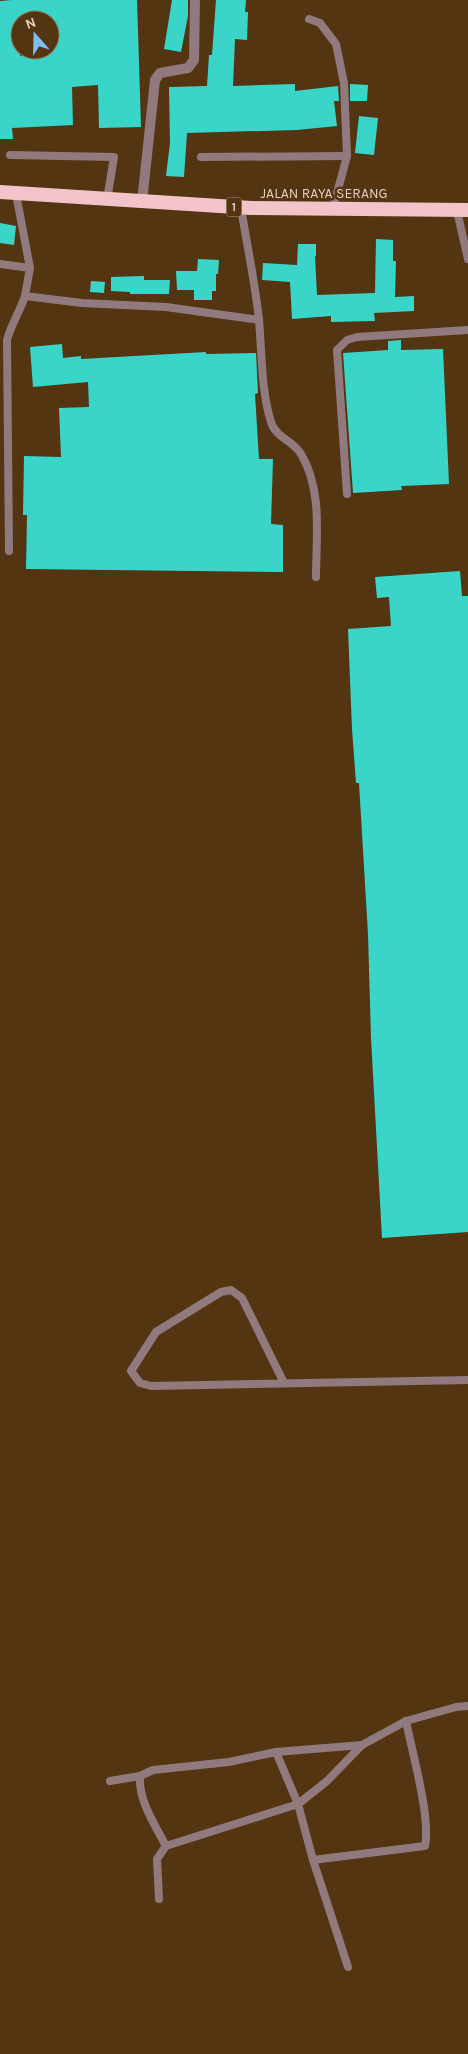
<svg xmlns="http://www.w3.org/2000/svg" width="468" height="2054" viewBox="0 0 468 2054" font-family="Karla,sans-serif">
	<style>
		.building { fill: #3ad5c9; fill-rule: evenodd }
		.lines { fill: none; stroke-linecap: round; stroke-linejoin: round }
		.service { stroke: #917a7e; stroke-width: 8 }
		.minor { stroke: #917a7e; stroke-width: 10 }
		.trunk { stroke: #f2c4ca; stroke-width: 14 }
		.labels { text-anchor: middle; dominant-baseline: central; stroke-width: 5; stroke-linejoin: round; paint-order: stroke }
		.shield { fill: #533512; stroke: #b8a28a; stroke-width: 1 }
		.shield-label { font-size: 12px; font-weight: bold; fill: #e3d1be }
		.street-label { font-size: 14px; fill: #e3d1be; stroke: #533512 }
	</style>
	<rect width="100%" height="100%" fill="#533512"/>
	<!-- building -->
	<g class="building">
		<path d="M12,0H137L141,127L99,128L98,85L72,87L73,125L12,128L13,139H0V1ZM20,20H50V54L20,56Z"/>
		<path d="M172,0H188V16L181,52L164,49Z"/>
		<path d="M216,0H246L245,12H248L247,40L235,39L233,86L295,84V91L338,86L339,101H334L337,126L297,130L187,133L184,177L166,176L170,143L169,87L207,86L209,55H212Z"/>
		<path d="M350,84L368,85L367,101H350Z"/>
		<path d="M359,116L378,118L374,155L355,153Z"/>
		<path d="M0,223L16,226L14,245L0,243Z"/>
		<path d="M376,239L393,240V261H396L395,297L414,296V311L374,313L375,321L331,322V316L292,319L290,282L262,280L263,263L297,265L298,244H316V256H315L317,295L375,293Z"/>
		<path d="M198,259L219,260L218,274H216V291H212V300H194V290H177L176,271H197Z"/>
		<path d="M144,276V280H170L169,294H130V292L111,291V277Z"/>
		<path d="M91,281L105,282L104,293L90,292Z"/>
		<path d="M401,340V350L443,349L449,484L401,486L402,490L353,493L343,353L388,350V341Z"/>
		<path d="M62,344L63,358L81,356V359L206,352V354L256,353L258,393L255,394L259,459H273L271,524L283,525V572L26,569L27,515H23L24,456L61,457L59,408L89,407L88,382L33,387L30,347Z"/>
		<path d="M460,571L462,596H468V1232L382,1238L371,1038L368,934L359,783H356L352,729L348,629L391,626L389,597L377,598L375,577Z"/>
	</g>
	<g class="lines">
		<!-- service -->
		<g class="service">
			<path d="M309,19L320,23L336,44L344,83L347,156L333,208"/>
			<path d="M10,155L114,157L107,200"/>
			<path d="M201,157L347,156"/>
			<path d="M16,194L30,268L25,296L82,303L166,307L259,320"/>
			<path d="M241,208C247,245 255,282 259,320C262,353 261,390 271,422C275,437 294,441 301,454C323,491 316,537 316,577"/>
			<path d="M457,211L468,259"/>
			<path d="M0,264L30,268"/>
			<path d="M347,494L337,350L347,340L357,337L468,330"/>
			<path d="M9,551L7,340C11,325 20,311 25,296"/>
			<path d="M284,1383L242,1298L231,1290L221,1292L156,1332L131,1371L140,1383L151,1386L468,1380"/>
			<path d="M276,1752L298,1804L313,1860L425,1846C431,1818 412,1752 406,1721"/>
			<path d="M110,1781L140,1776"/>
			<path d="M166,1846C155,1825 138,1800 140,1776L153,1770L229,1762L276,1752L362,1745"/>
			<path d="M313,1860L348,1967"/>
			<path d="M159,1899L157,1859L166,1846L298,1804L327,1781L362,1745L406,1721L456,1707L468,1706"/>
		</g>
		<!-- minor -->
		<path class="minor" d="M142,202L155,80L160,73L188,68L194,60L195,0"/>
		<!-- trunk -->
		<path class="trunk" d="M0,192L251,208L468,210"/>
	</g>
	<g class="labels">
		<!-- shield labels -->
		<rect class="shield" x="226.5" y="197.5" width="15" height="19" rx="4"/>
		<g class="shield-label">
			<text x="234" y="207">1</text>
		</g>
		<!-- street labels -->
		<g class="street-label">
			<text x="324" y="193">JALAN RAYA SERANG</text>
		</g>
	</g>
	<!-- north arrow -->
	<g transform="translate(35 35) rotate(340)"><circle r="24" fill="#533512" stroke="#8d7357"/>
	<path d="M0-4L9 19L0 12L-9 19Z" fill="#7dbef9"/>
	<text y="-8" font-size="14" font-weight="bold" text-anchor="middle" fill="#e3d1be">N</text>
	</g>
</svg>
